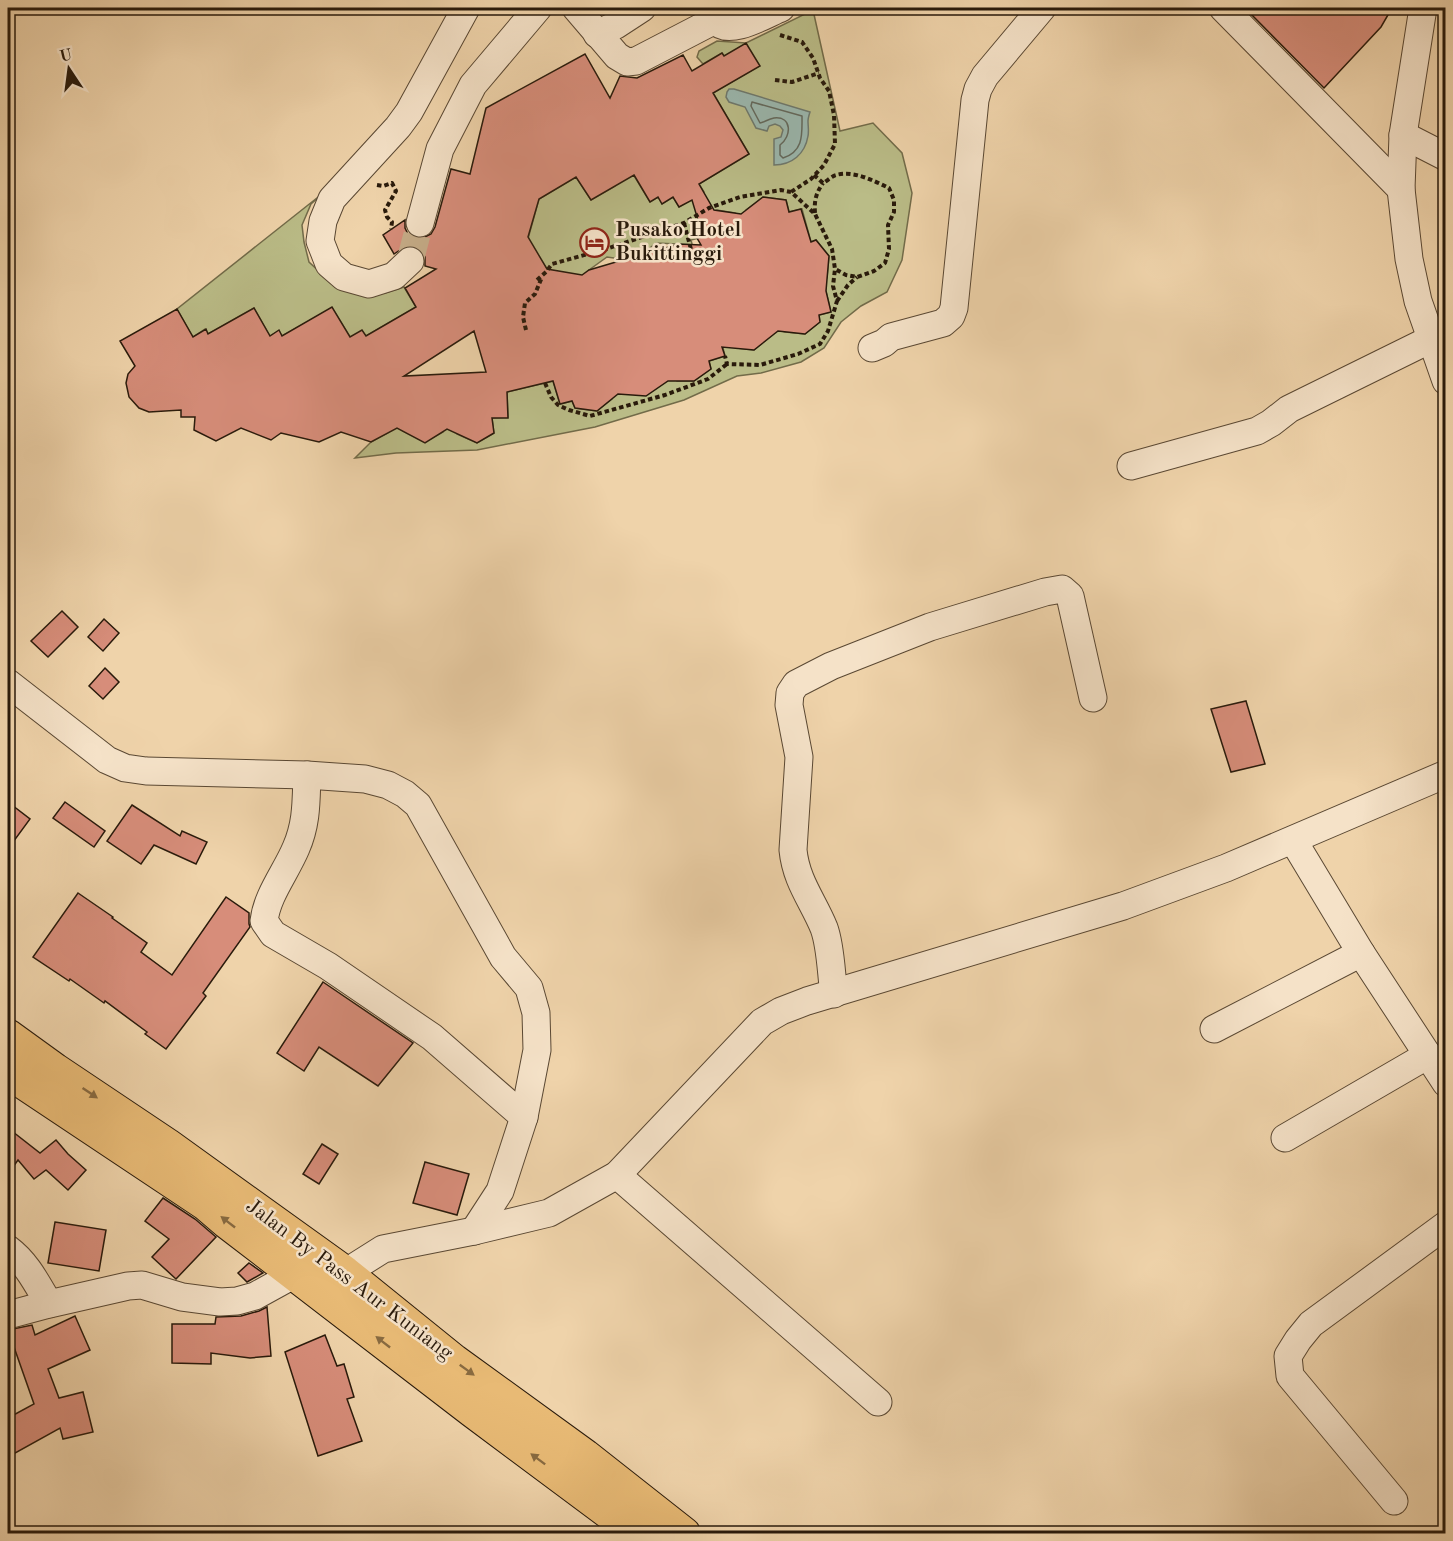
<svg xmlns="http://www.w3.org/2000/svg" width="1453" height="1541" viewBox="0 0 1453 1541" font-family="'Old Standard TT',serif">
	<style>
		.green { fill: #babc87; stroke: #726b49; stroke-width: 1.5 }
		.water { fill: #9ab7ae; stroke: #6d786d; stroke-width: 1.5 }
		.lines { fill: none; stroke-linecap: round; stroke-linejoin: round }
		.shore { stroke: #62685c; stroke-width: 1.5 }
		.building { fill: #d78d7a; stroke: #291a0b; stroke-width: 1.5; fill-rule: evenodd }
		.minor-tunnel { stroke: #c7ae8a; stroke-width: 27; stroke-dasharray: 27 14; stroke-linecap: butt }
		.minor-casing { stroke: #5a4833; stroke-width: 29 }
		.highway-casing { stroke: #291a0b; stroke-width: 35 }
		.path { stroke: #291a0b; stroke-width: 4; stroke-dasharray: 4.5 3; stroke-linecap: butt }
		.minor { stroke: #f5e2c8; stroke-width: 27 }
		.highway { stroke: #e8ba75; stroke-width: 33 }
		.oneway { fill: #886a40 }
		.labels { text-anchor: middle; dominant-baseline: central; stroke-width: 5; stroke-linejoin: round; paint-order: stroke }
		.poi-label { font-size: 21px; font-weight: bold; fill: #291a0b; stroke: #f5e2c8; text-anchor: start }
		.street-label { font-size: 21px; fill: #291a0b; stroke: #f5e2c8 }
	</style>
	<rect width="100%" height="100%" fill="#efd3aa"/>
	<filter id="stains"><feTurbulence type="fractalNoise" baseFrequency=".00333" numOctaves="4"/><feColorMatrix values="0 0 0 0 .2 0 0 0 0 .09 0 0 0 0 .02 0 0 0 .5 -.17"/></filter>
	<radialGradient id="worn" r=".72"><stop offset=".6" stop-color="#630" stop-opacity="0"/><stop offset="1" stop-color="#630" stop-opacity=".3"/></radialGradient>
	<!-- green -->
	<g class="green">
		<path d="M813,10L840,131L873,123L902,153L912,193L902,260L887,292L861,306L841,322L824,348L801,362L761,373L737,376L684,400L595,427L477,450L396,453L355,458L371,442L389,432V418L403,417V431L425,442L443,432V420L456,419L457,434L477,443L494,433L492,418L508,417L507,392L553,381L560,404L572,401L575,408L597,411L612,399L610,391L673,372L677,381H694L711,369L709,361L725,356L722,344L737,348L754,350L771,336L768,327L785,332L805,334L820,322L819,315L831,312L823,279L827,278L829,256L816,240L811,242L802,209L789,212L786,200L763,197L746,210L750,223L735,213L717,210L699,223L703,237L691,240L695,256L682,260L677,244L656,243L640,256L643,269L628,260L607,257L589,270L593,283L539,285L526,246L539,199L576,177L591,200L615,186L619,151L650,202L658,197L662,204L673,197L679,207L704,192L699,184L749,154L713,93L759,66L724,56L722,53L703,64L697,57L699,51L717,41L746,43Z"/>
		<path d="M327,190L311,204L302,225L304,242L309,262L333,284L385,293L404,287L416,307L366,336L350,337L332,308L282,336L279,331L270,336L254,308L208,334L205,329L193,337L177,309Z"/>
	</g>
	<!-- water -->
	<path class="water" d="M729,89H734L810,112C809,115 808,118 808,121C808,126 809,131 808,136C805,154 792,165 774,165V139L781,137L783,130L780,126L775,124L769,126L767,131L756,128L745,107L729,102L726,97L727,92Z"/>
	<g class="lines">
		<!-- shore -->
		<path class="shore" d="M752,102L802,116C802,134 804,151 783,158L780,155V145C792,136 792,116 774,118C768,119 765,122 760,123L751,106Z"/>
	</g>
	<!-- building -->
	<g class="building">
		<path d="M1245,8H1392L1381,27L1324,88Z"/>
		<path d="M746,43L760,66L713,93L749,154L699,184L714,210L741,214L763,197L786,200L789,212L801,209L811,242L816,240L829,256L826,291L831,312L819,315L820,322L805,334L778,331L754,350L722,347L725,356L709,361L711,369L694,381H668L646,396L618,394L597,411L575,408L572,401L560,404L553,381L507,392L508,418H492L494,433L477,443L447,429L425,443L397,428L371,442L341,432L319,442L281,433L271,440L241,428L216,441L194,430L195,417H181V410L149,412L139,408L129,397L126,383L128,374L135,366L120,341L177,309L193,337L206,329L208,334L254,308L270,336L279,330L282,336L332,307L350,337L362,330L366,336L416,307L405,288L436,269L425,266V257L421,250L415,246H406L394,254L383,235L405,220V228L408,234L415,238H423L431,234L435,227L451,169L470,174L486,108L585,54L610,98L620,76L637,78L683,55L692,71L722,53L724,56ZM634,175L650,202L658,197L662,204L673,197L679,207L692,200L703,237L697,238L701,245L679,244L641,255L634,260L626,259L589,270L582,275L547,269L528,237L539,199L576,177L591,200ZM474,331L486,372L404,376Z"/>
		<path d="M62,611L78,627L48,657L31,641Z"/>
		<path d="M104,619L119,633L103,651L88,637Z"/>
		<path d="M105,668L119,682L103,699L89,686Z"/>
		<path d="M1246,701L1265,764L1231,772L1211,709Z"/>
		<path d="M8,802L30,819L8,849Z"/>
		<path d="M65,802L105,831L94,847L53,818Z"/>
		<path d="M132,805L180,836L182,831L207,842L196,864L154,845L141,864L107,841Z"/>
		<path d="M78,893L113,917L112,918L147,943L141,952L172,975L226,897L249,913V924L250,927L203,993L206,996L166,1049L145,1034L147,1032L105,1001L104,1003L70,979L69,981L33,957Z"/>
		<path d="M323,982L413,1043L378,1086L319,1047L304,1071L277,1053Z"/>
		<path d="M8,1128L40,1153L56,1140L68,1154L86,1170L68,1190L46,1170L34,1179L18,1160L8,1174Z"/>
		<path d="M322,1144L338,1154L319,1184L303,1174Z"/>
		<path d="M425,1162L469,1174L457,1215L413,1203Z"/>
		<path d="M163,1198L195,1219L216,1237L176,1279L152,1257L169,1239L145,1221Z"/>
		<path d="M55,1222L106,1230L99,1271L48,1263Z"/>
		<path d="M249,1263L263,1273L247,1282L238,1273Z"/>
		<path d="M267,1307L271,1356L250,1358L211,1353V1364L172,1363V1324H215L216,1317L241,1316L259,1311Z"/>
		<path d="M75,1316L90,1350L48,1369L59,1398L83,1392L93,1432L63,1439L60,1428L8,1457V1418L34,1404L8,1330L32,1325L35,1335Z"/>
		<path d="M325,1335L337,1366L344,1364L354,1397L347,1399L362,1441L318,1456L285,1352Z"/>
	</g>
	<g class="lines">
		<!-- minor-tunnel -->
		<path class="minor-tunnel" d="M410,261L420,223"/>
		<defs>
			<g id="minor">
				<path d="M576,8L617,56L627,62L636,61L715,20"/>
				<path d="M710,8C711,12 713,18 716,21C729,37 766,14 781,8"/>
				<path d="M1223,8L1401,189"/>
				<path d="M1423,8L1403,135L1401,189L1409,259L1418,301L1446,381"/>
				<path d="M597,34L616,25L642,8"/>
				<path d="M1403,135L1446,157"/>
				<path d="M420,223L440,149L473,85L538,8"/>
				<path d="M410,261L394,276L369,284L344,277L329,264L320,241L323,221L332,199L398,127L409,112L466,8"/>
				<path d="M872,348L884,343L891,337L943,323L951,316L954,308L975,100L978,89L985,76L1042,8"/>
				<path d="M1131,466L1257,431L1271,423L1289,409L1431,339"/>
				<path d="M8,683L107,760L125,768L146,771L307,775L365,779L388,785L405,794L418,805L503,957L529,988L536,1013L537,1050L524,1117L500,1191L474,1231"/>
				<path d="M307,775C306,801 307,823 296,848C286,872 267,895 264,921L273,934L328,966L432,1037L524,1117"/>
				<path d="M1293,840L1361,953L1446,1083"/>
				<path d="M834,994C831,974 831,947 824,928C813,901 796,881 793,850L799,757L789,705L790,693L796,684L831,666L930,627L1045,592L1062,589L1070,596L1093,698"/>
				<path d="M1214,1029L1361,953"/>
				<path d="M1285,1138L1428,1055"/>
				<path d="M617,1175L878,1402"/>
				<path d="M8,1249C27,1263 37,1284 49,1304"/>
				<path d="M345,1273L383,1249L474,1231L549,1213L617,1175L762,1022L781,1011L807,1001L1123,906L1226,868L1446,774"/>
				<path d="M8,1315L49,1304L128,1286L142,1285L182,1297L220,1302L237,1301L255,1296L295,1274"/>
				<path d="M1394,1501L1290,1376L1288,1356L1298,1340L1311,1324L1446,1225"/>
			</g>
			<g id="highway">
				<path d="M8,1036L55,1070L167,1145L345,1273L454,1361L585,1456L684,1534"/>
				<path d="M8,1072L206,1204L227,1222L473,1411L638,1534"/>
			</g>
		</defs>
		<!-- minor casing -->
		<use href="#minor" class="minor-casing"/>
		<!-- highway casing -->
		<use href="#highway" class="highway-casing"/>
		<!-- path -->
		<g class="path">
			<path d="M780,35L802,42L813,58L820,78L829,91L834,115L835,144L824,165L811,179L791,192"/>
			<path d="M775,80L792,82L819,73"/>
			<path d="M814,175L823,183C827,181 832,176 836,175C854,170 874,181 889,188L894,200V212L888,225L889,249L885,263L874,271L857,277L846,275L835,269"/>
			<path d="M377,185L383,186L392,183L396,191L385,210L387,217L392,222L391,229"/>
			<path d="M815,213C814,201 816,193 823,183"/>
			<path d="M684,223L693,257"/>
			<path d="M537,280L546,272L552,264L606,249L684,223L709,208L740,197L781,190L791,192L815,214L832,249L835,269L833,286L837,301L828,331L820,344L798,354L760,365L727,364L725,356"/>
			<path d="M837,301L848,285L857,277"/>
			<path d="M526,330L523,317L525,303L535,294L542,277"/>
			<path d="M545,383L551,397L558,405L569,410L590,416L665,395L708,379L727,364"/>
		</g>
		<!-- minor -->
		<use href="#minor" class="minor"/>
		<!-- highway -->
		<use href="#highway" class="highway"/>
	</g>
	<!-- one-way arrows -->
	<defs><path id="oneway-solid" d="M-6-.8H1V-3.2L6.5 0L1 3.2V.8H-6Z" transform="scale(1.5)"/></defs>
	<g class="oneway">
		<use href="#oneway-solid" transform="translate(90 1093) rotate(34)"/>
		<use href="#oneway-solid" transform="translate(228 1222) rotate(-142)"/>
		<use href="#oneway-solid" transform="translate(383 1342) rotate(-142)"/>
		<use href="#oneway-solid" transform="translate(467 1370) rotate(36)"/>
		<use href="#oneway-solid" transform="translate(538 1459) rotate(-143)"/>
	</g>
	<!-- icons -->
	<defs>
		<symbol id="hotel-ring" viewBox="-11 -11 22 22"><circle r="9.5" fill="#f5e2c8" stroke="#8f2418" stroke-width="1.5"/><path d="M-6-4.5h1.5V1H6V5H4.5V3h-9V5H-6ZM-4 0a1.8 1.8 0 1 1 3.6 0ZM.5 0V-2.5h3Q6-2.5 6 0Z" fill="#8f2418"/></symbol>
	</defs>
	<g fill-rule="evenodd">
		<use href="#hotel-ring" x="578" y="226" width="33" height="33"/>
	</g>
	<g class="labels">
		<!-- poi labels -->
		<g class="poi-label">
			<text x="615" y="230">Pusako Hotel<tspan x="615" dy="24">Bukittinggi</tspan></text>
		</g>
		<!-- street labels -->
		<g class="street-label">
			<text transform="translate(349 1280) rotate(37)">Jalan By Pass Aur Kuniang</text>
		</g>
	</g>
	<!-- margin -->
	<rect width="1453" height="1541" fill="none" stroke="#efd3aa" stroke-width="30"/>
	<rect x="9" y="9" width="1435" height="1523" fill="none" stroke="#291a0b" stroke-width="3"/>
	<rect x="15" y="15" width="1423" height="1511" fill="none" stroke="#291a0b" stroke-width="1.5"/>
	<!-- north arrow -->
	<g transform="translate(69 69) rotate(347)" stroke="#f5e2c8" stroke-width="4.5" paint-order="stroke">
	<path d="M0-4.5L10 22L0 15L-10 22Z" fill="#291a0b"/>
	<text y="-9" font-size="16" font-weight="bold" text-anchor="middle" fill="#291a0b">U</text>
	</g>
	<rect width="100%" height="100%" filter="url(#stains)"/>
	<rect width="100%" height="100%" fill="url(#worn)"/>
</svg>
